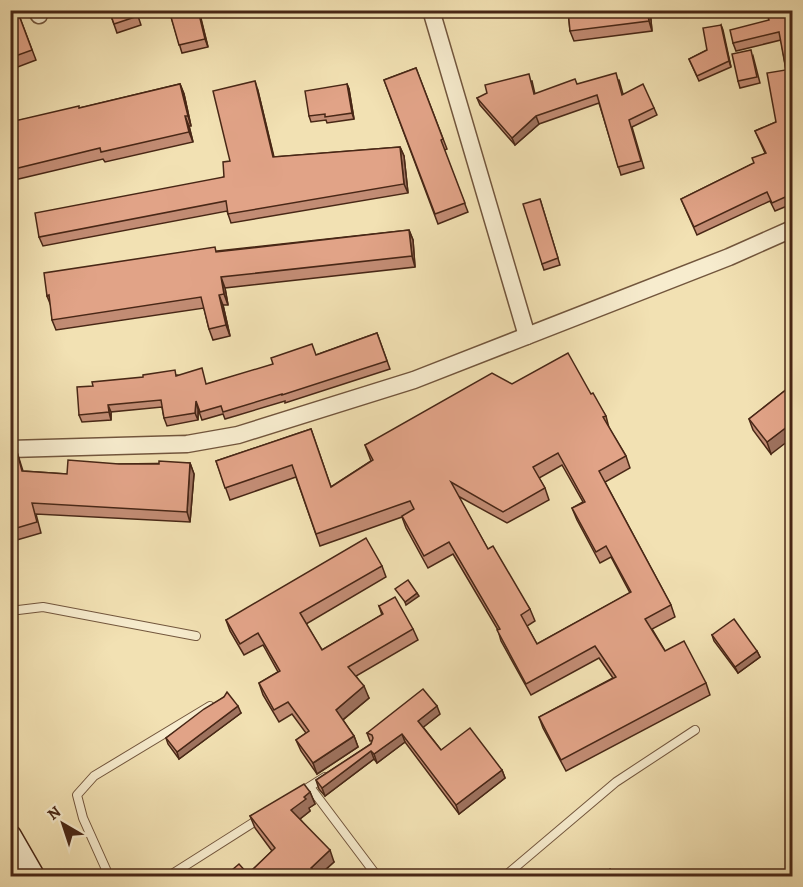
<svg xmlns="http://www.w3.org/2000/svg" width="803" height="887" viewBox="0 0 803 887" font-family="Alegreya,serif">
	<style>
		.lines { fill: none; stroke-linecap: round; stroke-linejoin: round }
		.service-casing { stroke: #72563d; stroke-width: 10 }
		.minor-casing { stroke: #72563d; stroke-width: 19 }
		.secondary-casing { stroke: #482716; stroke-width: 25 }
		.service { stroke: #f7ecce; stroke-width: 8 }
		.minor { stroke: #f7ecce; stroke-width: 16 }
		.secondary { stroke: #f7ecce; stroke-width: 22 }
		.wall { fill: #c28c74; stroke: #482716; stroke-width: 1.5; fill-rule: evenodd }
		.shaded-wall { fill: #9e725e; stroke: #482716; stroke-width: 1.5 }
		.building { fill: #e1a387; stroke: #482716; stroke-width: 1.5; fill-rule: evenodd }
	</style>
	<rect width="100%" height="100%" fill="#f2e1b3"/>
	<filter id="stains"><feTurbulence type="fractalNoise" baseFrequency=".00333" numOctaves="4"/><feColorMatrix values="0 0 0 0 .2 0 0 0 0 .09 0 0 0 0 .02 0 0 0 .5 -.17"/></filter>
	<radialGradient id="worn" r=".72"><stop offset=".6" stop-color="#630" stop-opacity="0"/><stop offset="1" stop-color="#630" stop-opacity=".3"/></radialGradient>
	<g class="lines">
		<defs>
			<g id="service">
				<path d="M10,611L43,607L196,636"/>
				<path d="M310,787L377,876"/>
				<path d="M298,794L325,777"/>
				<path d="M109,876L83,818L77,795L94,776L210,706"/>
				<path d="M169,876L262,817"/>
				<path d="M505,876L616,782L695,730"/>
			</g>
			<g id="minor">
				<path d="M36,10L39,15"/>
				<path d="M431,10L527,336"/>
				<path d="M10,449L187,444L238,435L414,380L729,257L792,229"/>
			</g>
			<path id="secondary" d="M10,836L33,876"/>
		</defs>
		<!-- service casing -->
		<use href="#service" class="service-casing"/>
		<!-- minor casing -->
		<use href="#minor" class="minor-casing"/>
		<!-- secondary casing -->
		<use href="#secondary" class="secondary-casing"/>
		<!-- service -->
		<use href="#service" class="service"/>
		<!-- minor -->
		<use href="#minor" class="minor"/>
		<!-- secondary -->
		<use href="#secondary" class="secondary"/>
	</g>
	<!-- wall -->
	<g class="wall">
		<path d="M10,10H17L36,60L10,70Z"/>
		<path d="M109,10H136L141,25L117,33Z"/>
		<path d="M169,10H199L208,47L182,53Z"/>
		<path d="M568,10H650L652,31L574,41L570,31Z"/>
		<path d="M792,10V204L775,211L770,201L697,235L681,199L754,163L765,153L755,131L776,122L786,70L781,40L736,51L733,43L769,20Z"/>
		<path d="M721,25L731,67L699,81L689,59L707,50Z"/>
		<path d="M753,56L760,83L740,88L738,81Z"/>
		<path d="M416,68L447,149L444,150L468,212L438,224L384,80Z"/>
		<path d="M619,80L623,94L654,108L657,115L632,127L644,168L621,175L599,103L539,124L515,145L480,105L477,98L532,81L535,94L577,84Z"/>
		<path d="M180,84L184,94L191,126H189L193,142L105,162L103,159L10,181V122L80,108Z"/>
		<path d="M347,84L349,89L354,119L327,123L326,120L311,122L309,116Z"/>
		<path d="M258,91L274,157L400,147L404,156L408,193L231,223L227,211L43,246L39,237L224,177Z"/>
		<path d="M540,199L560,265L544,270L542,264Z"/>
		<path d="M409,230L413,240L415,267L225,288L228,305H223L230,336L213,340L209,329L204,308L56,330L52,320L51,306L47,296L217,251Z"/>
		<path d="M377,333L390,369L285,403V401L225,419L223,414L202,420L198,409V420L167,426L164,418L162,407L111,412V420L82,422L79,415L93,386L177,375L207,384L316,355Z"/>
		<path d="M512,384L591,394L606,416L609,428L626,456L630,468L605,482L671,605L675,617L652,629L665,651L706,683L710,695L566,771L543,728L539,717L613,678L599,658L531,695L501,641L498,630L453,554L428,568L406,528L402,517L320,546L296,477L230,500L216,461L311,429L331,487L371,461L365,445ZM562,465L583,502L572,508L577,520L600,563L611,557L630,593L537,644L527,626L535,621L530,609L488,549L458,496L507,523L549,500L545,488L539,478Z"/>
		<path d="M792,385L771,454L753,430L749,419Z"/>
		<path d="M17,452L23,471L67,474L119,464L190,463L194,474L190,522L36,514L41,533L10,542V454Z"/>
		<path d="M382,566L386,577L306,624L322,650L382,615L379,606L413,629L418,640L356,676L369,698L343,720L354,736L358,747L317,774L301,751L296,740L306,733L292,714L279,722L263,695L259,683L278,672L263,645L244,655L230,631L226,620Z"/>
		<path d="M712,635L757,651L760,657L738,673L714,641Z"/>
		<path d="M224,697L241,713L179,759L168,744L166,738Z"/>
		<path d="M440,714L423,727L441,750L502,770L505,778L459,814L405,742L377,763L374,759L325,796L319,789L316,780L371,744L372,741H370L367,733Z"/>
		<path d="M310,792L315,804L309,808L310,811L300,819L334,862L319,876L248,874L272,851L255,828L250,816Z"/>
	</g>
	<!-- shaded-wall -->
	<g class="shaded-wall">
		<path d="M198,10L201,20L208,47L205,39Z"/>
		<path d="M647,10H650L652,31L649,21Z"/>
		<path d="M721,25L723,30L731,67L729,61Z"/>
		<path d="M255,81L258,91L276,167L273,157Z"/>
		<path d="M180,84L184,94L191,126L188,116Z"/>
		<path d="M347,84L349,89L354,119L352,113Z"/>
		<path d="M185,116L189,126L193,142L189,132Z"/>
		<path d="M536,116L539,124L515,145L512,138Z"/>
		<path d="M400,147L404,156L408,193L404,184Z"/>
		<path d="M409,230L413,240L415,267L412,256Z"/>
		<path d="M221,277L225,288L228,305L224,294Z"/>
		<path d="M219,295L223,305L230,336L226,325Z"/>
		<path d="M196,401L198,409V420L195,413Z"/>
		<path d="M108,405L111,412V420L109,412Z"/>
		<path d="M792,423V438L771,454L767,442Z"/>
		<path d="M190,463L194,474L190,522L187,512Z"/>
		<path d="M417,593L419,596L406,605L405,602Z"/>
		<path d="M757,651L760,657L738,673L735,667Z"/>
		<path d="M364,686L369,698L340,722L336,710Z"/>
		<path d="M238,706L241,713L179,759L177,752Z"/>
		<path d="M437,706L440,714L421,729L418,721Z"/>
		<path d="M402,734L405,742L377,763L374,754Z"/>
		<path d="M354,736L358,747L317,774L313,763Z"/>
		<path d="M371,751L374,759L325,796L322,788Z"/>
		<path d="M502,770L505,778L459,814L456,805Z"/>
		<path d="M310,792L315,804L309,808L310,811L296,822L291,810L304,797Z"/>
		<path d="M330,850L334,862L318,876L311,868Z"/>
	</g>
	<!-- building -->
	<g class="building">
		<path d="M10,10H17L32,50L10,58Z"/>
		<path d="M109,10H136L138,16L114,24Z"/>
		<path d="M169,10H198L205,39L179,45Z"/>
		<path d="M568,10H647L649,21L570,31Z"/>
		<path d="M766,10H792V194L772,203L767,192L694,227L681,199L754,163L752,158L766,153L755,131L776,122L767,73L786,70L779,32L733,43L730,30L769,20Z"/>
		<path d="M721,25L729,61L697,76L689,59L707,50L703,28Z"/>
		<path d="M751,50L757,77L738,81L732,54Z"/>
		<path d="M416,68L443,139L441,140L465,203L435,214L384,80Z"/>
		<path d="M616,73L622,95L643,84L654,108L629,120L641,161L618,167L597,95L536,116L512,138L477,98L487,93L485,85L529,74L534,94L575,79L577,84Z"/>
		<path d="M255,81L273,157L400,147L404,184L228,214L226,201L39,237L35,213L224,177L223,162L230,161L213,91Z"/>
		<path d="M180,84L188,116H185L189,132L101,152L100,148L10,170V122L79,106V108Z"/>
		<path d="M347,84L352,113L325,117V114L309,116L305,91Z"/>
		<path d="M540,199L558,258L542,264L523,204Z"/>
		<path d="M409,230L412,256L221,277L224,294L219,295L226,325L209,329L201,297L52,320L49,295L47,296L44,273L215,247L216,252Z"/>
		<path d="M377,333L387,361L282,395V394L223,412L221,406L200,412L196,401L195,413L164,418L161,400L108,405L109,412L79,415L77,387L93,386L92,382L143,377V375L175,370L176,376L202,368L206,384L273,364L271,358L312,344L316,355Z"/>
		<path d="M568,353L591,394L593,393L606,416L603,417L626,456L599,471L671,605L645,619L665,651L684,641L706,683L561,760L539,717L616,677L595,646L526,684L497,630L500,629L449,542L424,556L402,516L414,509L410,501L316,534L292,465L225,488L216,461L311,429L331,487L373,460L365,445L492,373L512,384ZM558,453L585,502L572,508L596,552L606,546L631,592L537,644L521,615L530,609L493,546L488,549L451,482L503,512L545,488L533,467Z"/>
		<path d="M792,385V423L767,442L749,419Z"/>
		<path d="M17,452L22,471L67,474L68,460L119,464H159V461L190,463L187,512L32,503L37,522L10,530V454Z"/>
		<path d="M366,538L382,566L300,613L322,650L383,614L379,606L395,597L413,629L348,667L364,686L336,710L354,736L313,763L296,740L309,731L288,702L274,710L259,683L280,671L258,633L240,644L226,620Z"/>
		<path d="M408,580L417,593L405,602L395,589Z"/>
		<path d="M734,619L757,651L735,667L712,635Z"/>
		<path d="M423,689L437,706L418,721L441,750L470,728L502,770L456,805L402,734L374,754L371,751L322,788L316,780L371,744L373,738L372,735L367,733Z"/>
		<path d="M227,692L238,706L177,752L166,738L204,709L224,697Z"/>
		<path d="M304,784L310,792L304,797L306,799L291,810L330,850L311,868L319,876H225L239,864L248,874L275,848L250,816Z"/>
		<path d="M610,869L616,876H602Z"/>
	</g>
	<!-- margin -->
	<rect width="803" height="887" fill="none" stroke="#f2e1b3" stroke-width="36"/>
	<rect x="12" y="12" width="779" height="863" fill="none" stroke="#482716" stroke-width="3"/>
	<rect x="18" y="18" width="767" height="851" fill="none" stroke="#482716" stroke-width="1.5"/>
	<!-- north arrow -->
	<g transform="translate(63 824) rotate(321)" stroke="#f7ecce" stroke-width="4.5" paint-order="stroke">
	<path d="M0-4.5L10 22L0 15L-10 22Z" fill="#482716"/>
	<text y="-9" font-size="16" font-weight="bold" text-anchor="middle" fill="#482716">N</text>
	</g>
	<rect width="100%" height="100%" filter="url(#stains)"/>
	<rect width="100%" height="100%" fill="url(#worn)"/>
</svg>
